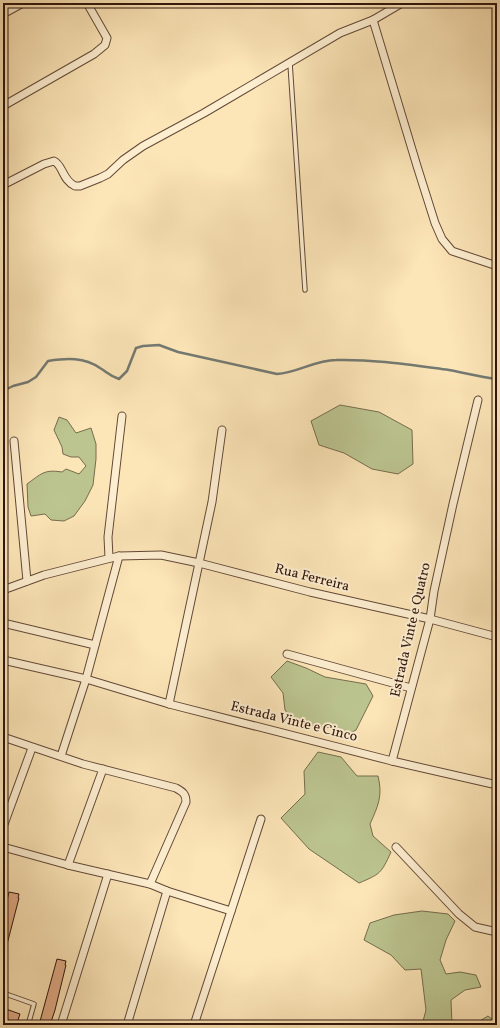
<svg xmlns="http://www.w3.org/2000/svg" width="500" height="1028" viewBox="0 0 500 1028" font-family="Vollkorn,serif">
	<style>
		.green { fill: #bcc590; stroke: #766d4e }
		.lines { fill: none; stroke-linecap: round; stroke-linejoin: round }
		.stream { stroke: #737a72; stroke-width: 2.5 }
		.building { fill: #e1ac87; stroke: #2f150c }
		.service-casing { stroke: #624937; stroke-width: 5.5 }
		.minor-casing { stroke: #624937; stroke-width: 9 }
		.service { stroke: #fdeed0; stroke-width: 3.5 }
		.minor { stroke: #fdeed0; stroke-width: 7 }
		.labels { text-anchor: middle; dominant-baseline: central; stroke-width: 4; stroke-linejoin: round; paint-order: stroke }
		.street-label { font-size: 14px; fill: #2f150c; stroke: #fdeed0 }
	</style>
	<rect width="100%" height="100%" fill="#fce5b7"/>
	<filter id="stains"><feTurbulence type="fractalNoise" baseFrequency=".005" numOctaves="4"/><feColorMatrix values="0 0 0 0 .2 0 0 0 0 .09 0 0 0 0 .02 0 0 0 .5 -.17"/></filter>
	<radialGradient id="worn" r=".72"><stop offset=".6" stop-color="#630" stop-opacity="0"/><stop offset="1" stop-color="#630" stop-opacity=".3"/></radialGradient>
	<!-- green -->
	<g class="green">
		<path d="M340,405L379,412L412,430L413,464L398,474L372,469L344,453L319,445L311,421Z"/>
		<path d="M59,417L67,420L76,433L91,428L96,444V459L93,485L85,501L74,516L64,521L51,520L45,514L31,516L28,507L27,484C41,474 44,469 62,472L66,469L79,474L86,466L79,457H71L63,454L62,447L54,430Z"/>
		<path d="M287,661L306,668L325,677L366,684L373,696L356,730L347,735L335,728L313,726L293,720L285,710L283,693L271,677Z"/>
		<path d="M318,752L341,757L357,776H378C383,796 378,806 370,824L373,836L391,852C381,874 380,874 359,883L309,849L281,818L305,794L304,771Z"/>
		<path d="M422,911L448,914L455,921L446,940L440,960L446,974L460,972L476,975L481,987L465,990L451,1000L452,1025H422L426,1010L421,969L405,970L391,955L364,940L370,923L394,915Z"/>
		<path d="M488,1016L497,1023V1025H473Z"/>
	</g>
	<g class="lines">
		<!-- stream -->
		<path class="stream" d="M3,391L13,386L28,382L36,377L48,361C67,358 84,357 100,368C107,372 110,376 119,379L127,371L136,348L143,346L159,345L178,352L277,374C297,373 315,360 336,360C373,359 411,365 449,370C465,373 481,377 497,379"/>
	</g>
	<!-- building -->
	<g class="building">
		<path d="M9,892L19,894L18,898H19L5,952H3V916Z"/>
		<path d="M57,959L66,961L65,965H66L55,1010L50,1025H39Z"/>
		<path d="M3,1008L20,1014L17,1023L3,1018Z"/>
	</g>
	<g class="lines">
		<defs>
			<g id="service">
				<path d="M290,63L305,290"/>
				<path d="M3,993L34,1004L28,1025"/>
			</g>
			<g id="minor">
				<path d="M3,14L23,3"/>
				<path d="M373,20L402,3"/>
				<path d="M3,106L94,54L105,45L107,38L87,3"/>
				<path d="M3,185L44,164L54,161C63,165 62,180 75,186H80L100,178L108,174L123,160L143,146L204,113L340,33L373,20L417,166L435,223L442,239L452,251L497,266"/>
				<path d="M14,441L27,581"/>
				<path d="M119,556L161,555L199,563L310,592L430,619L497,637"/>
				<path d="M109,558L108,537L122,416"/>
				<path d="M3,590L44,575L119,556L86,679L61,756"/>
				<path d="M3,623L95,645"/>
				<path d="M287,654L411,688"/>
				<path d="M3,660L86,679L169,704L392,761L497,785"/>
				<path d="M169,704L212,502L222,430"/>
				<path d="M3,737L83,764L176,788C183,792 186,794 186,802L150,884"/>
				<path d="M392,761L430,619L434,591L453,504L478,400"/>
				<path d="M3,827L32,748"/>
				<path d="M3,847L68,865L150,884L167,891L231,911"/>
				<path d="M396,847L459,914L475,927L497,932"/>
				<path d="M68,865L103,769"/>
				<path d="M61,1025L108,874"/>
				<path d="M127,1025L167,891"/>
				<path d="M194,1025L261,819"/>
			</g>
		</defs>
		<!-- service casing -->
		<use href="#service" class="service-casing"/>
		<!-- minor casing -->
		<use href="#minor" class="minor-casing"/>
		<!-- service -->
		<use href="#service" class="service"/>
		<!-- minor -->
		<use href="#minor" class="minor"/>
	</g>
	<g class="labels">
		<!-- street labels -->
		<g class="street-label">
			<text transform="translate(312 578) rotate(14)">Rua Ferreira</text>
			<text transform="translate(411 630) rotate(-77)">Estrada Vinte e Quatro</text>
			<text transform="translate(294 722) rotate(14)">Estrada Vinte e Cinco</text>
		</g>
	</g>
	<!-- margin -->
	<rect width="500" height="1028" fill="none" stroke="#fce5b7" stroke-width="16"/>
	<rect x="4" y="4" width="492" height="1020" fill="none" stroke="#2f150c" stroke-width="2"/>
	<rect x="8" y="8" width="484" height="1012" fill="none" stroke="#2f150c"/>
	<rect width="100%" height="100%" filter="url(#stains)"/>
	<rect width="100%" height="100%" fill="url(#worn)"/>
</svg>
